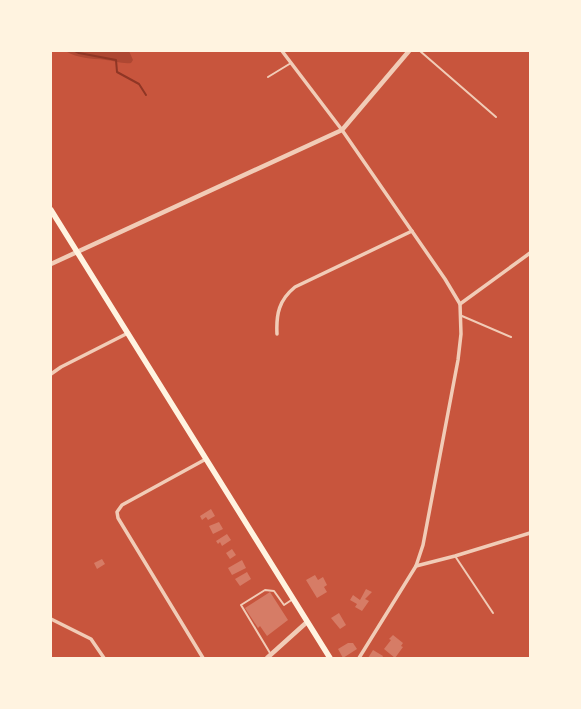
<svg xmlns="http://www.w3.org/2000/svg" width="581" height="709" viewBox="0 0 581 709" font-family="'PT Serif',serif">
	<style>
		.green { fill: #ae4732 }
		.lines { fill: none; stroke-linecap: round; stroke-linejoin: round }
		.stream { stroke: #8f3625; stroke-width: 2 }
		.building { fill: #d67c66 }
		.service { stroke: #f1ccb7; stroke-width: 2 }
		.minor { stroke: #f1ccb7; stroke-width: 3.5 }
		.tertiary { stroke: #f1ccb7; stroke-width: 4.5 }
		.secondary { stroke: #fff3e0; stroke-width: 5.5 }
	</style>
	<rect width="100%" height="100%" fill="#c8553d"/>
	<!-- green -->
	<path class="green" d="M65,51H129L133,60L131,63C122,64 115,61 106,60C90,58 79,59 65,51Z"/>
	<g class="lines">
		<!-- stream -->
		<path class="stream" d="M75,51L79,53L116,60L117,72L139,84L146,95"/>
	</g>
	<!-- building -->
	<g class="building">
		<path d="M211,509L215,516L208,520L206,517L202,520L200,516Z"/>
		<path d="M219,522L223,529L213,534L209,526Z"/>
		<path d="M227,534L231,540L222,546L220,542L218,544L216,541Z"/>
		<path d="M232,549L236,555L230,559L226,553Z"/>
		<path d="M102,559L105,564L97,569L94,563Z"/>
		<path d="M242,560L246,568L232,575L228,568Z"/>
		<path d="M247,572L251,579L240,586L235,579Z"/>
		<path d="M315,575L318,580L323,577L327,585L324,587L327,592L317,598L306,580Z"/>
		<path d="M366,589L372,592L365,599L369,601L362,611L355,607L357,604L350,600L353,595L360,600Z"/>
		<path d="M270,592L288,620L267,636L260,626L258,628L245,608Z"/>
		<path d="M339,613L346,625L340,629L331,618Z"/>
		<path d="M393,635L403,643L401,646L403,647L395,658L384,649L391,640L389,639Z"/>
		<path d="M348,643H353L357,649L343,658L338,649Z"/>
		<path d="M373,650L383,656L382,658H368Z"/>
	</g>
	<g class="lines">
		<!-- service -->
		<g class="service">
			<path d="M420,51L496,117"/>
			<path d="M268,77L291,63"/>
			<path d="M462,316L511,337"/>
			<path d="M455,556L493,613"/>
			<path d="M270,653L241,605L265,590L274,591L284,605L293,599"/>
		</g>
		<!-- minor -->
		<g class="minor">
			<path d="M282,51L342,130L445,279L460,304L461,334L458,360L423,545L416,566L359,658"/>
			<path d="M460,304L530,253"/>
			<path d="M277,334C276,314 279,300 295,287L412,231"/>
			<path d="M51,374L61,367L128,333"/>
			<path d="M416,566L455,556L530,533"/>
			<path d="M51,619L91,639L104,658"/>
			<path d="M203,658L118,518L117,512L122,505L206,459"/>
		</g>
		<!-- tertiary -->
		<g class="tertiary">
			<path d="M51,264L342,130L409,51"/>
			<path d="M267,658L307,622"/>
		</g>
		<!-- secondary -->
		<path class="secondary" d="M51,210L330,658"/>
	</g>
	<!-- border -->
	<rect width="581" height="709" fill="none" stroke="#fff3e0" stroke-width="104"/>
</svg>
